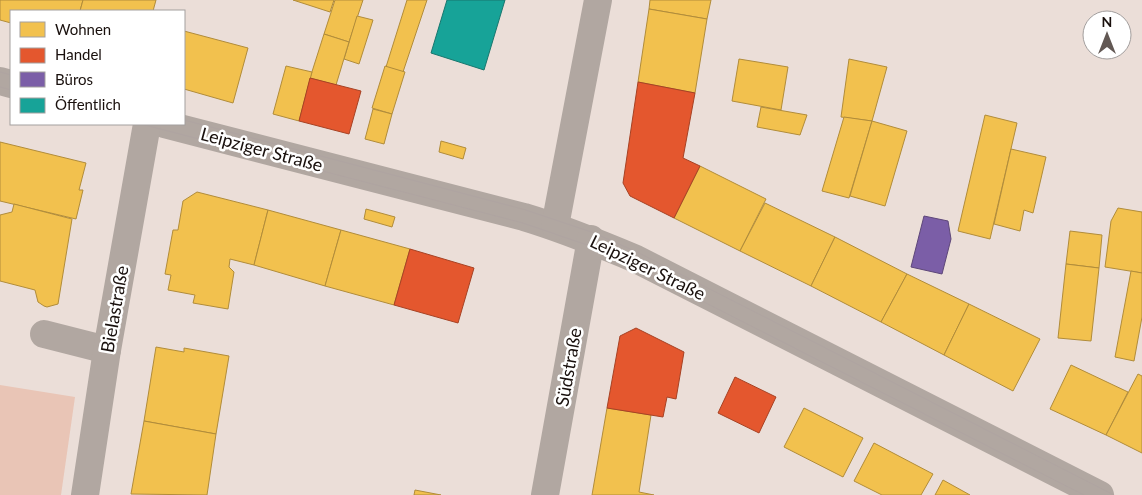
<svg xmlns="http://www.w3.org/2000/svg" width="1142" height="495" viewBox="0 0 1142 495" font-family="Lato,sans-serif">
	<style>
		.green { fill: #e9c5b6 }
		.homes { fill: #f2c14e; stroke: #b18c3a }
		.shops { fill: #e4572e; stroke: #a74224 }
		.offices { fill: #7b5ea7; stroke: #5e4779 }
		.public { fill: #17a398; stroke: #18776e }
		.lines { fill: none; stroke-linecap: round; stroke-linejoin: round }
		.minor { stroke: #b1a7a1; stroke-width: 28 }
		.tram { stroke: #afa4a1; stroke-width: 1 }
		.labels { text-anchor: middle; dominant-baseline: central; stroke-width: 5; stroke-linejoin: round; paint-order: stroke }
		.street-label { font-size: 18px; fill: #19100d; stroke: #fff }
	</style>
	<rect width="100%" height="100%" fill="#ebded8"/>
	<!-- green -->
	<path class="green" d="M0,385L75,397L61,495H0Z"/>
	<!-- homes -->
	<g class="homes">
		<path d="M0,0H83L80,11H11V23L0,20Z"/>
		<path d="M83,0H156L153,11H80Z"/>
		<path d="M293,0H334L330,12Z"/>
		<path d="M335,0H363L349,42L324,34Z"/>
		<path d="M407,0H427L403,72L386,67Z"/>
		<path d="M650,0H711L707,19L649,9Z"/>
		<path d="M649,9L707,19L695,93L638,82Z"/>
		<path d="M357,16L373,20L359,64L344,59Z"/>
		<path d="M184,31L248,48L233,103L184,89Z"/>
		<path d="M324,34L349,42L336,85L310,78Z"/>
		<path d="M739,59L788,67L781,110L732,101Z"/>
		<path d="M849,59L887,67L872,121L841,117Z"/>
		<path d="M286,66L312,72L299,121L273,114Z"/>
		<path d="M385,66L405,72L392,114L372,108Z"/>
		<path d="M761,107L807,115L800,135L757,127Z"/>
		<path d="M373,109L392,114L384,144L365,139Z"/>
		<path d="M985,115L1017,123L990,239L958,231Z"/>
		<path d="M844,117L872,121L849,198L822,191Z"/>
		<path d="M872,121L907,131L885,206L850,196Z"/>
		<path d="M441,141L466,148L463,159L439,152Z"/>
		<path d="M0,142L86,163L79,190H83L76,219L0,201Z"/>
		<path d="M1011,149L1046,157L1033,213L1024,210L1020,231L994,224Z"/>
		<path d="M700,166L766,199L740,251L674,218Z"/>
		<path d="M197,192L268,210L254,265L230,259L229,267L234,272L228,309L193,303L195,295L168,290L171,275L165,274L173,230H178L183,201Z"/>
		<path d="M765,203L835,237L811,286L740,251Z"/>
		<path d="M14,204L72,219L58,304L47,307L44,306L38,302L35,290L0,281V215L12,212Z"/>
		<path d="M1118,208L1142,212V273L1105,267L1111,221Z"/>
		<path d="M366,209L395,217L392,227L364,219Z"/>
		<path d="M268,210L341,230L325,286L254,265Z"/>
		<path d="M341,230L410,249L394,305L325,286Z"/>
		<path d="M1070,231L1102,235L1099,268L1066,264Z"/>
		<path d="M835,237L907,274L881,322L811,286Z"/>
		<path d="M1066,264L1099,268L1091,341L1058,338Z"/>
		<path d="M1131,271L1142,273V317L1134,361L1115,357Z"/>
		<path d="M907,274L969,304L944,355L881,322Z"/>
		<path d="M969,304L1040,339L1013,391L944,355Z"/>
		<path d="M156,347L184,352V348L229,356L216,434L144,421Z"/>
		<path d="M1071,365L1128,392L1106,435L1050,409Z"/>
		<path d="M1138,374L1142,376V453L1106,435Z"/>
		<path d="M607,408L651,415L639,492L654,495H592Z"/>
		<path d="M804,408L863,438L843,477L784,447Z"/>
		<path d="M144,421L216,434L207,495L131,494Z"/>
		<path d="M874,443L933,474L921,495H882L854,481Z"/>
		<path d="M943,480L970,495H935Z"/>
		<path d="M415,490L441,495H414Z"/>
	</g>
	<!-- shops -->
	<g class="shops">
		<path d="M310,78L361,91L349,134L299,121Z"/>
		<path d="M638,82L695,93L683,158L700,166L674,218L630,196L623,183Z"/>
		<path d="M410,249L474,268L458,323L394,305Z"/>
		<path d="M636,328L684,352L676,399L667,397L663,417L607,408L620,336Z"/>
		<path d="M735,377L776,397L759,433L718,413Z"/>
	</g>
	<!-- offices -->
	<path class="offices" d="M924,216L948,221L951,239L942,274L911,267Z"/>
	<!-- public -->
	<path class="public" d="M447,0H505L484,70L431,53Z"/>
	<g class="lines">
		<!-- minor -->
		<g class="minor">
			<path d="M0,81L11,84"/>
			<path d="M164,124L524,217C564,229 598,243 636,259L1100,495"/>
			<path d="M555,226L598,0"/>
			<path d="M44,334L107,350"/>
			<path d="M85,495L107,350L147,124"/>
			<path d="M545,495L591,239"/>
		</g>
		<!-- tram -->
		<g class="tram">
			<path d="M0,72L11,75"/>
			<path d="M0,87L11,90"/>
			<path d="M184,120L526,210L594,233L639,253L1114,495"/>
			<path d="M141,124L523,223L587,245L633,266L1084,495"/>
		</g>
	</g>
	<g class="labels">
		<!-- street labels -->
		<g class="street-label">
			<text transform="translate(262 149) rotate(15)">Leipziger Straße</text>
			<text transform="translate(648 267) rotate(26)">Leipziger Straße</text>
			<text transform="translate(114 309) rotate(-80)">Bielastraße</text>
			<text transform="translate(568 367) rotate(-80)">Südstraße</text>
		</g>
	</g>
	<!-- legend -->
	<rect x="10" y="10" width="175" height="115" fill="#ffffff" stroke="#a39f9e"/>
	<rect x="20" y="22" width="25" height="15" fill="#f2c14e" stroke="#a39f9e"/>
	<text x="55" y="35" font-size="15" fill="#19100d">Wohnen</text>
	<rect x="20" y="48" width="25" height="15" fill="#e4572e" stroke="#a39f9e"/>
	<text x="55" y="60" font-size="15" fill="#19100d">Handel</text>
	<rect x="20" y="72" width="25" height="15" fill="#7b5ea7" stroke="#a39f9e"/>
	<text x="55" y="85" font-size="15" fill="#19100d">Büros</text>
	<rect x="20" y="98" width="25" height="15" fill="#17a398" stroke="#a39f9e"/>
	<text x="55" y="110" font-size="15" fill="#19100d">Öffentlich</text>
	<!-- north arrow -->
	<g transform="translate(1107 35)"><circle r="24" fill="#ffffff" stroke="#a39f9e"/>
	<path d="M0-4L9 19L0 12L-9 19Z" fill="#625854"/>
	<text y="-8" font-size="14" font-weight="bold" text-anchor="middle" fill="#19100d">N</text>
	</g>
</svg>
